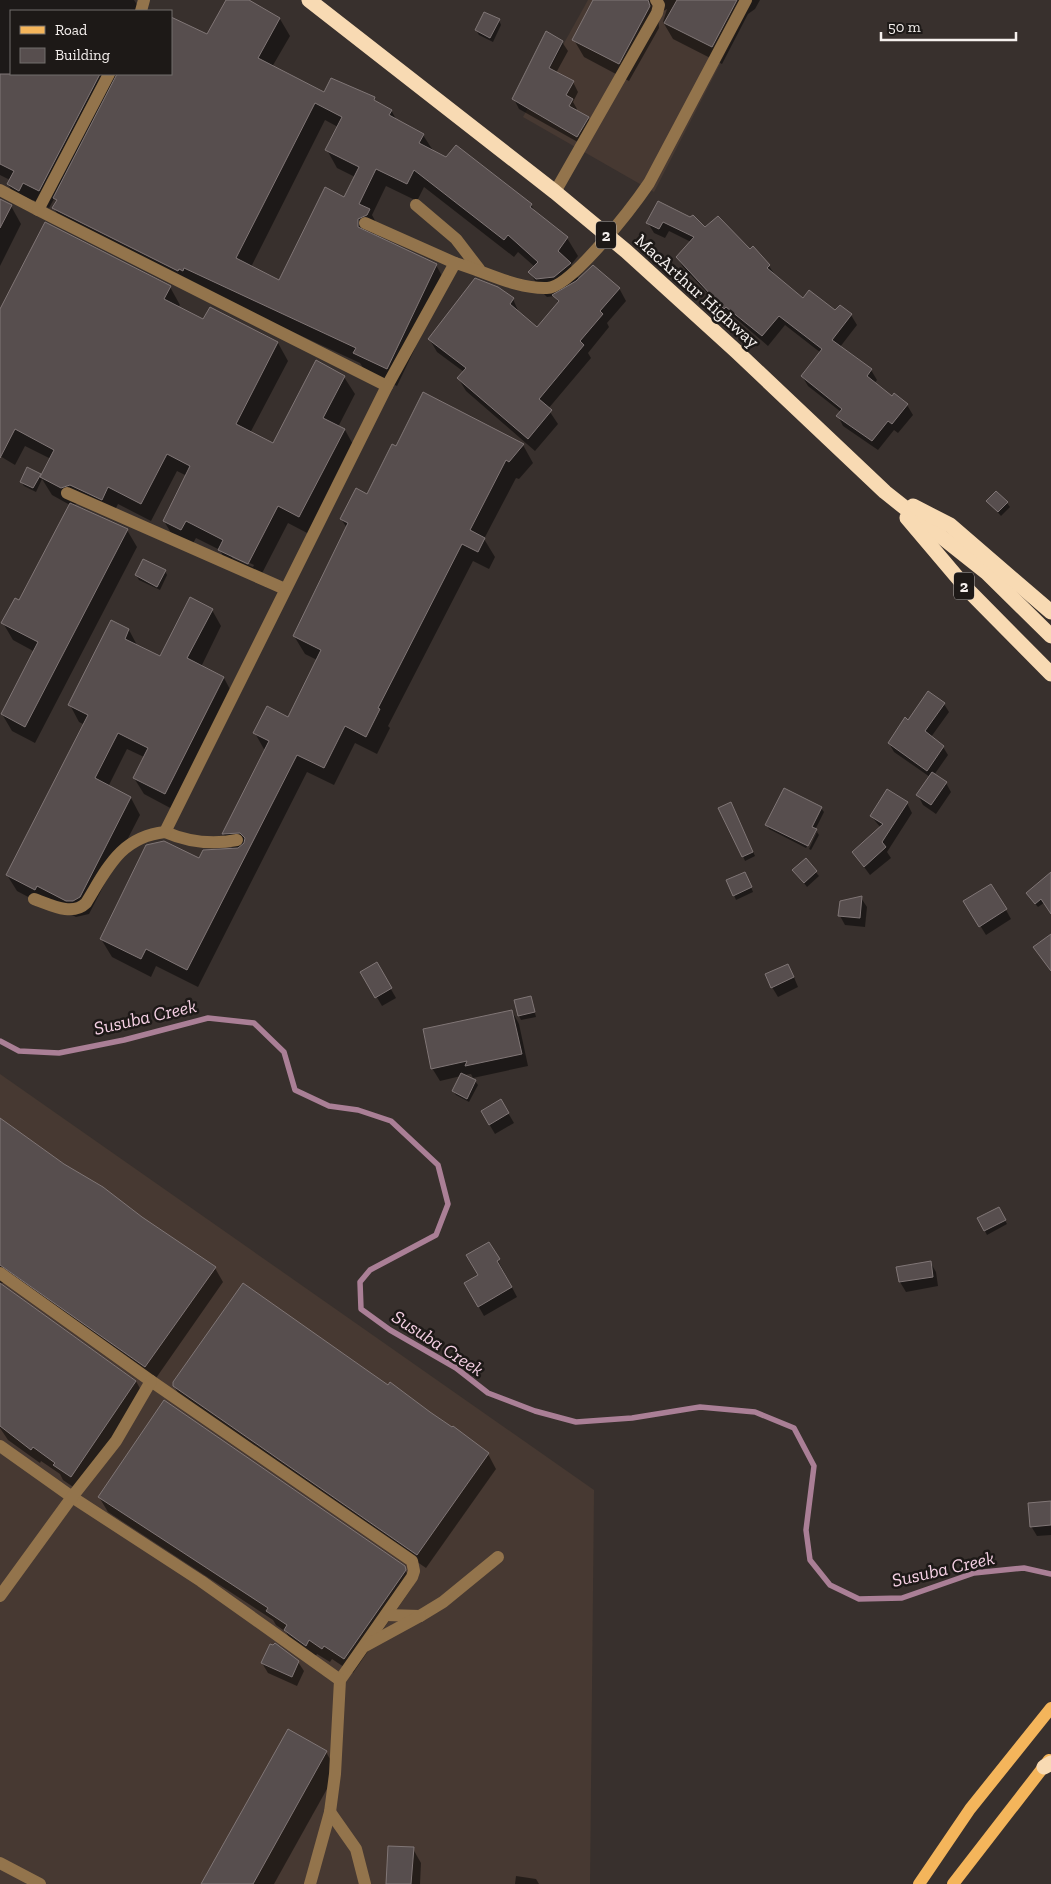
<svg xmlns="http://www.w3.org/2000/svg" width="1051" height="1884" viewBox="0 0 1051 1884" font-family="'Zilla Slab',serif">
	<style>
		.built { fill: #473932 }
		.shadow { fill: #0007; fill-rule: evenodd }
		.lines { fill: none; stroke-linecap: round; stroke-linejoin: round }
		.stream { stroke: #aa7f96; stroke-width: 5.5 }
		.building { fill: #574e4e; stroke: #807676; fill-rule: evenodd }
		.minor { stroke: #93744c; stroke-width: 12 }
		.major { stroke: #f4b55b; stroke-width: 12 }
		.highway { stroke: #f8dab3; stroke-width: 15 }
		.labels { text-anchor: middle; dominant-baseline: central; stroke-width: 5; stroke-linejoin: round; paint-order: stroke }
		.shield { fill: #1d1917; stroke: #b4b0ae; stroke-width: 1 }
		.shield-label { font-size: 16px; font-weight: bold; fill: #f5f0ee }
		.street-label { font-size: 18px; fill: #f5f0ee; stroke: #1d1917 }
		.water-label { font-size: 19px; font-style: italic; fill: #f5d0e4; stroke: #1d1917 }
	</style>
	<rect width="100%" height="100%" fill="#38302d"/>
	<!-- built -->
	<g class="built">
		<path d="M588,0H753L654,192L523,117Z"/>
		<path d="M0,1074L594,1490L590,1884H0Z"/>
	</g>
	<!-- shadow -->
	<g class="shadow">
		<path d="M0,0H134L141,11H11V74H171L207,36L227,0H247L280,19L290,36L272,67L324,93L374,98L377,104L391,110L397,121L423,135L434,152L531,205L536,213L567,238L578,256L571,265L579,280L619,288L626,301L607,323L609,327L588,353L591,358L548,409L558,424L535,451L466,391L458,378L464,372L437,352L430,340L513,299L519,313L537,329L559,303L554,296L547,297L540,290L530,272L535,267L518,252L514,257L424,187L417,201L386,186L372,215L379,228L377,233L372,235L436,265L446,283L397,386L365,371L360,363L64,226L54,208L57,202L55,197L49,208L33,200L29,208L18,202L8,184L10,180L0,175ZM325,120L338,127L327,150L337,168L355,177L345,198L279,282L251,267Z"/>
		<path d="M595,0H760L755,9L748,14L722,64L673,39L663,22L667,9L658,14L659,28L629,81L584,57L574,40Z"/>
		<path d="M499,20L501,25L493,42L479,35L476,30Z"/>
		<path d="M562,42L568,51L556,73L573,82L578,92L573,102L577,109L576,111L588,118L593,127L583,145L519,109L514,99Z"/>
		<path d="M0,201L11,206L21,224L0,266Z"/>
		<path d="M658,202L750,251L769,266L775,275L804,299L851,315L857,325L840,347L871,370L877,380L874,384L892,398L907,405L913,415L898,433L894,430L878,450L843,426L838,416L841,412L808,386L802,376L821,353L785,325L768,346L733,316L731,318L683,267L677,257L691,242L669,231L665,238L654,233L648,223Z"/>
		<path d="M170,287L180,305L178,307L204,321L278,343L288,361L250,433L274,445L344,377L355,394L338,427L345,430L355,448L309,534L288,523L258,581L229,568L220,550L196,538L191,547L174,538L164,521L187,476L177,471L151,521L118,504L112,516L81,503L72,505L127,530L137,547L35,743L12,731L2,714L35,652L13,640L3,623L20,602L70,505L52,495L42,479L36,492L24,486L21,482L40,475L41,478L51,459L25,446L15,465L0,456V312ZM232,555L254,565L253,567L232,558Z"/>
		<path d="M523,445L533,463L519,479L516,478L484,539L495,557L489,569L473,561L388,726L390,728L377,754L355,743L334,785L307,772L198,987L156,966L151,977L112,957L101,939L199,860L233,850L224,834L265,751L255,733L288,718L317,660L305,654L294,636L347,528L341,519L367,495L396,447Z"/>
		<path d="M988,501L1007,503L1010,507L1001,516Z"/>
		<path d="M165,571L167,575L160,590L139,580L136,575Z"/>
		<path d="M212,610L221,626L201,667L224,678L233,695L174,810L144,794L134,778L144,757L127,749L108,787L131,798L140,815L89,914L76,917L47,902L45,906L17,891L7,875L85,725L79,722L70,705L129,630L138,647L160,658Z"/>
		<path d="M944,704L949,712L931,737L943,747L948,755L934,775L946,783L951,792L936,814L923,805L918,795L930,777L894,752L889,743L909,721Z"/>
		<path d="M907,803L912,813L887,852L891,858L870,875L853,852L881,828L871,816Z"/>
		<path d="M733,808L755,856L745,861L743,856Z"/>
		<path d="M821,808L824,812L815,830L817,831L806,848L769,829L767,825Z"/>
		<path d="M817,832L819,835L811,850L809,849Z"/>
		<path d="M805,860L819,876L807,887L794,870Z"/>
		<path d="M747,877L753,892L736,900L734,895Z"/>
		<path d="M1051,893V913L1044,903L1038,907L1030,898Z"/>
		<path d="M861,898L867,907L865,927L845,925L840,916Z"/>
		<path d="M1006,910L1011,919L986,935L971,911Z"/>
		<path d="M376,963L396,998L382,1006L362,972Z"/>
		<path d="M793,975L798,987L778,997L772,987Z"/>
		<path d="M531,998L536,1017L521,1020L519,1016Z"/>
		<path d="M512,1011L519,1024L528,1066L473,1078L471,1074L464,1075L475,1081L478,1085L469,1102L456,1095L453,1091L461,1076L440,1081L432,1068Z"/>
		<path d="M501,1101L514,1123L495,1134L482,1112Z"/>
		<path d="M0,1120L215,1268L223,1282L154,1381L6,1280L1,1284L136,1381L144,1396L79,1491L63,1480L60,1474L41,1461L40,1463L8,1440L0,1428Z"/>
		<path d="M999,1209L1007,1224L987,1235L979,1219Z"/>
		<path d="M489,1243L517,1297L484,1316L465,1283L479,1275Z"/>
		<path d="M930,1262L936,1272L938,1286L906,1292L900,1282L898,1268Z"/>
		<path d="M174,1386H388L488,1454L496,1469L426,1568L183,1401Z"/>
		<path d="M99,1497L404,1567L413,1586L353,1673L332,1659L330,1662L317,1654L314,1659L293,1644L286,1632L276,1625L273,1620L108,1512Z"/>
		<path d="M1051,1502V1535L1037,1536L1031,1526Z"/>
		<path d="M298,1662L304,1671L297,1686L268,1673L262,1663Z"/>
		<path d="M326,1752L337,1771L274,1884H203Z"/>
		<path d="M413,1849L421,1863L420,1884H387Z"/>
		<path d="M516,1876L536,1879L539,1884H515Z"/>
	</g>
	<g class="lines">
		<!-- stream -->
		<path class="stream" d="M0,1041L19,1051L59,1053L124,1040L208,1018L254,1023L284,1052L295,1090L329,1106L358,1110L391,1121L438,1165L448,1204L436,1235L370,1270L360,1282L361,1309L390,1330L456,1368L488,1393L535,1411L576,1422L632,1418L700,1407L755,1412L794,1428L814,1466L806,1530L810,1560L830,1585L859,1599L902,1598L974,1573L1024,1568L1051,1574"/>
	</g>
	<!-- building -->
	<g class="building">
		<path d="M226,0H249L280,18L258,58L324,92L331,78L375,97L374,100L392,110L389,115L424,134L419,143L446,157L456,145L532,204L530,207L568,237L558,251L571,263L554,277L536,279L528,272L538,262L508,235L504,240L414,170L407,184L376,169L359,204L370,209L367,215L358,219V227L437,264L387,369L353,353L356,348L184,268L183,271L179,269L178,271L52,208L57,200L53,198L117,74H171V17L207,34ZM315,103L342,117L325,150L359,167L344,197L325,187L279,280L236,258Z"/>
		<path d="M593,0H648L650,6L619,64L572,40Z"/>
		<path d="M677,0H737L712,47L664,23Z"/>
		<path d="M484,12L500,19L490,38L475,30Z"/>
		<path d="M546,31L563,41L549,68L574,81L566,95L573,99L569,106L589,117L577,137L512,99Z"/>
		<path d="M0,74H100L39,191L23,183L19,191L7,184L14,171L0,164Z"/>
		<path d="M0,199L12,205L0,228Z"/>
		<path d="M658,201L690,217L693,215L705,227L718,216L750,249L753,246L770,265L767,268L803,298L809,290L835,310L840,305L852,314L832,340L872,369L867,376L892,396L894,393L908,404L892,424L888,421L872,441L836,416L842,409L801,376L822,349L779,316L762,336L726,307L724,309L676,257L694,237L663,222L659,229L646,223Z"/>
		<path d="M45,222L171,286L164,299L203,319L210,307L278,342L236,424L273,443L316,360L345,376L323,418L345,429L299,517L278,506L248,564L218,550L223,540L186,521L181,530L163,521L190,466L167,454L141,504L108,487L102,500L70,485L61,488L40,477L54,450L15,429L0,458V309Z"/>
		<path d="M593,265L620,288L600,311L603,314L580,341L584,345L539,399L552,410L528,439L457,378L466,368L428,339L475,278L498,287L514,298L510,304L537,327L559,301L552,295L576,281Z"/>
		<path d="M423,392L524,444L509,462L506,460L470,530L485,538L478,552L462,544L378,708L380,709L366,737L345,726L324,768L297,755L187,970L146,949L141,959L100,939L146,845L164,841L199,858L203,850L238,848L244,843L245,838L240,833L222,834L269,741L253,733L267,706L288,717L321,650L293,636L348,523L340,519L356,488L367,494L392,444L396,446Z"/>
		<path d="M27,467L41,474L33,488L20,482Z"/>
		<path d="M996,491L1008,502L998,512L986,501Z"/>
		<path d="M70,503L128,529L25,727L1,714L38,642L1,623L15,598L19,600Z"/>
		<path d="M143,559L166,570L157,587L135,575Z"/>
		<path d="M190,597L213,609L187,658L224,677L165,794L133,778L148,748L118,733L95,778L131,797L80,897L73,901H66L37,886L35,890L6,875L88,715L68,705L111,620L129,629L125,639L160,656Z"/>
		<path d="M928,691L945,703L925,731L944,746L927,771L888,743L905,717L908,720Z"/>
		<path d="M932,772L947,782L931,805L916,795Z"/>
		<path d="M784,788L822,807L812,827L817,829L808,846L765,825Z"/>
		<path d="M887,789L908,802L882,842L886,847L864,867L852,852L883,824L870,816Z"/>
		<path d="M731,802L753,852L742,857L718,808Z"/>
		<path d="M806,858L817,871L804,883L792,870Z"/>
		<path d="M745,872L752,887L733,896L726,880Z"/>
		<path d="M1051,872V914L1041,899L1035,904L1026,893Z"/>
		<path d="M991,884L1007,909L979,927L963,901Z"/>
		<path d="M862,896L860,918L838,916L840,901Z"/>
		<path d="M1051,934V971L1033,947Z"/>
		<path d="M377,962L392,988L375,998L360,972Z"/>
		<path d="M788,964L794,977L771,988L765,974Z"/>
		<path d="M531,996L535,1012L518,1016L514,1000Z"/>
		<path d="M512,1010L522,1054L465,1066L467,1061L431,1069L423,1029Z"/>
		<path d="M461,1073L476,1080L467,1099L452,1091Z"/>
		<path d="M501,1099L509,1113L489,1125L481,1111Z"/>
		<path d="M0,1118L64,1164L103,1187L142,1217L216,1267L145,1367L0,1265Z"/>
		<path d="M999,1207L1006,1220L984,1231L977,1218Z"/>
		<path d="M489,1242L500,1259L497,1261L512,1287L478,1307L464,1283L478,1275L466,1255Z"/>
		<path d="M931,1261L933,1277L899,1282L896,1267Z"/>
		<path d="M0,1283L136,1381L71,1477L53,1465L55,1463L33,1447L31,1450L0,1426Z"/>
		<path d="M243,1283L368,1371L388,1385L390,1382L430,1412L452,1427L453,1426L489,1453L417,1555L173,1386V1382Z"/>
		<path d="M164,1400L405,1566L406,1570L344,1659L324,1646L322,1649L309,1640L306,1646L284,1630L287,1625L266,1611L268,1608L98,1497Z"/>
		<path d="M1051,1501V1525L1030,1527L1028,1503Z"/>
		<path d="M275,1643L299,1661L292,1677L261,1663L270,1644L273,1645Z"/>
		<path d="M288,1729L327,1751L253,1884H201Z"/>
		<path d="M388,1846L414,1847L411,1884H386Z"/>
	</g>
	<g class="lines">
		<!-- minor -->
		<g class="minor">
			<path d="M141,11L144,0"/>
			<path d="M0,190L38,210"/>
			<path d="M555,192L657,13L659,5L656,0"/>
			<path d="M416,205L456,239L479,269"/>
			<path d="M365,223L455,263"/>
			<path d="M387,386L455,263C485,271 515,289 547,288C571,288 634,205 649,183L746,0"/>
			<path d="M67,493L285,589"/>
			<path d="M165,832C188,842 211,845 237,840"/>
			<path d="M34,899C49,904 72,917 86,903C107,869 120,837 165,832L387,386L38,210L109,74"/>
			<path d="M0,1273L151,1381L412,1561L414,1571L412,1577L340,1680L335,1774L330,1812L310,1884"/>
			<path d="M0,1446L72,1497L201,1581L340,1680"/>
			<path d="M0,1596L72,1497L116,1441L151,1381"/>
			<path d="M386,1615L420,1616L443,1602L498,1557"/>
			<path d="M365,1646L420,1616"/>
			<path d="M330,1812L356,1849L365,1884"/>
			<path d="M0,1863L40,1884"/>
		</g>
		<!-- major -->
		<g class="major">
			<path d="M919,1884L970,1809L1051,1708"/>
			<path d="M953,1884L1049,1760"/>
		</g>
		<!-- highway -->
		<g class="highway">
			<path d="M309,0L555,192L626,251L736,351L885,492L987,573L1051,636"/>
			<path d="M913,506L950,525L1051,612"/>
			<path d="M907,518L968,590L1051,674"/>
			<path d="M1044,1767L1051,1763"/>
		</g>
	</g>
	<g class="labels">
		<!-- shield labels -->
		<g class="shield">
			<rect x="596" y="221.5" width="20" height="27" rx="4"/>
			<rect x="954" y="572.5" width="20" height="27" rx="4"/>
		</g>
		<g class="shield-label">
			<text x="606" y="235">2</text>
			<text x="964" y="586">2</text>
		</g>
		<!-- street labels -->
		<g class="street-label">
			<text transform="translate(697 291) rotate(42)">MacArthur Highway</text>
		</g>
		<!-- water labels -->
		<g class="water-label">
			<text transform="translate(145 1017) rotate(-13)">Susuba Creek</text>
			<text transform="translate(438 1343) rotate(33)">Susuba Creek</text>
			<text transform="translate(943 1569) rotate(-13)">Susuba Creek</text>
		</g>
	</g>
	<!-- legend -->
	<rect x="10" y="10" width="162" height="65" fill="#1d1917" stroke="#736f6d"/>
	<rect x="20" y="26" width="25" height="8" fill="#f4b55b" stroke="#736f6d"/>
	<text x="55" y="35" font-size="15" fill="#f5f0ee">Road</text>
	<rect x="20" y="48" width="25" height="15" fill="#574e4e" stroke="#736f6d"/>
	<text x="55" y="60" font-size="15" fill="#f5f0ee">Building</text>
	<!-- scale -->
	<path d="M881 32v8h135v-8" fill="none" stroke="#f5f0ee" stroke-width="2.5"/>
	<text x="888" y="32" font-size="15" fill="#f5f0ee" stroke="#1d1917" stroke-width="4" paint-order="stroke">50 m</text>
</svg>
